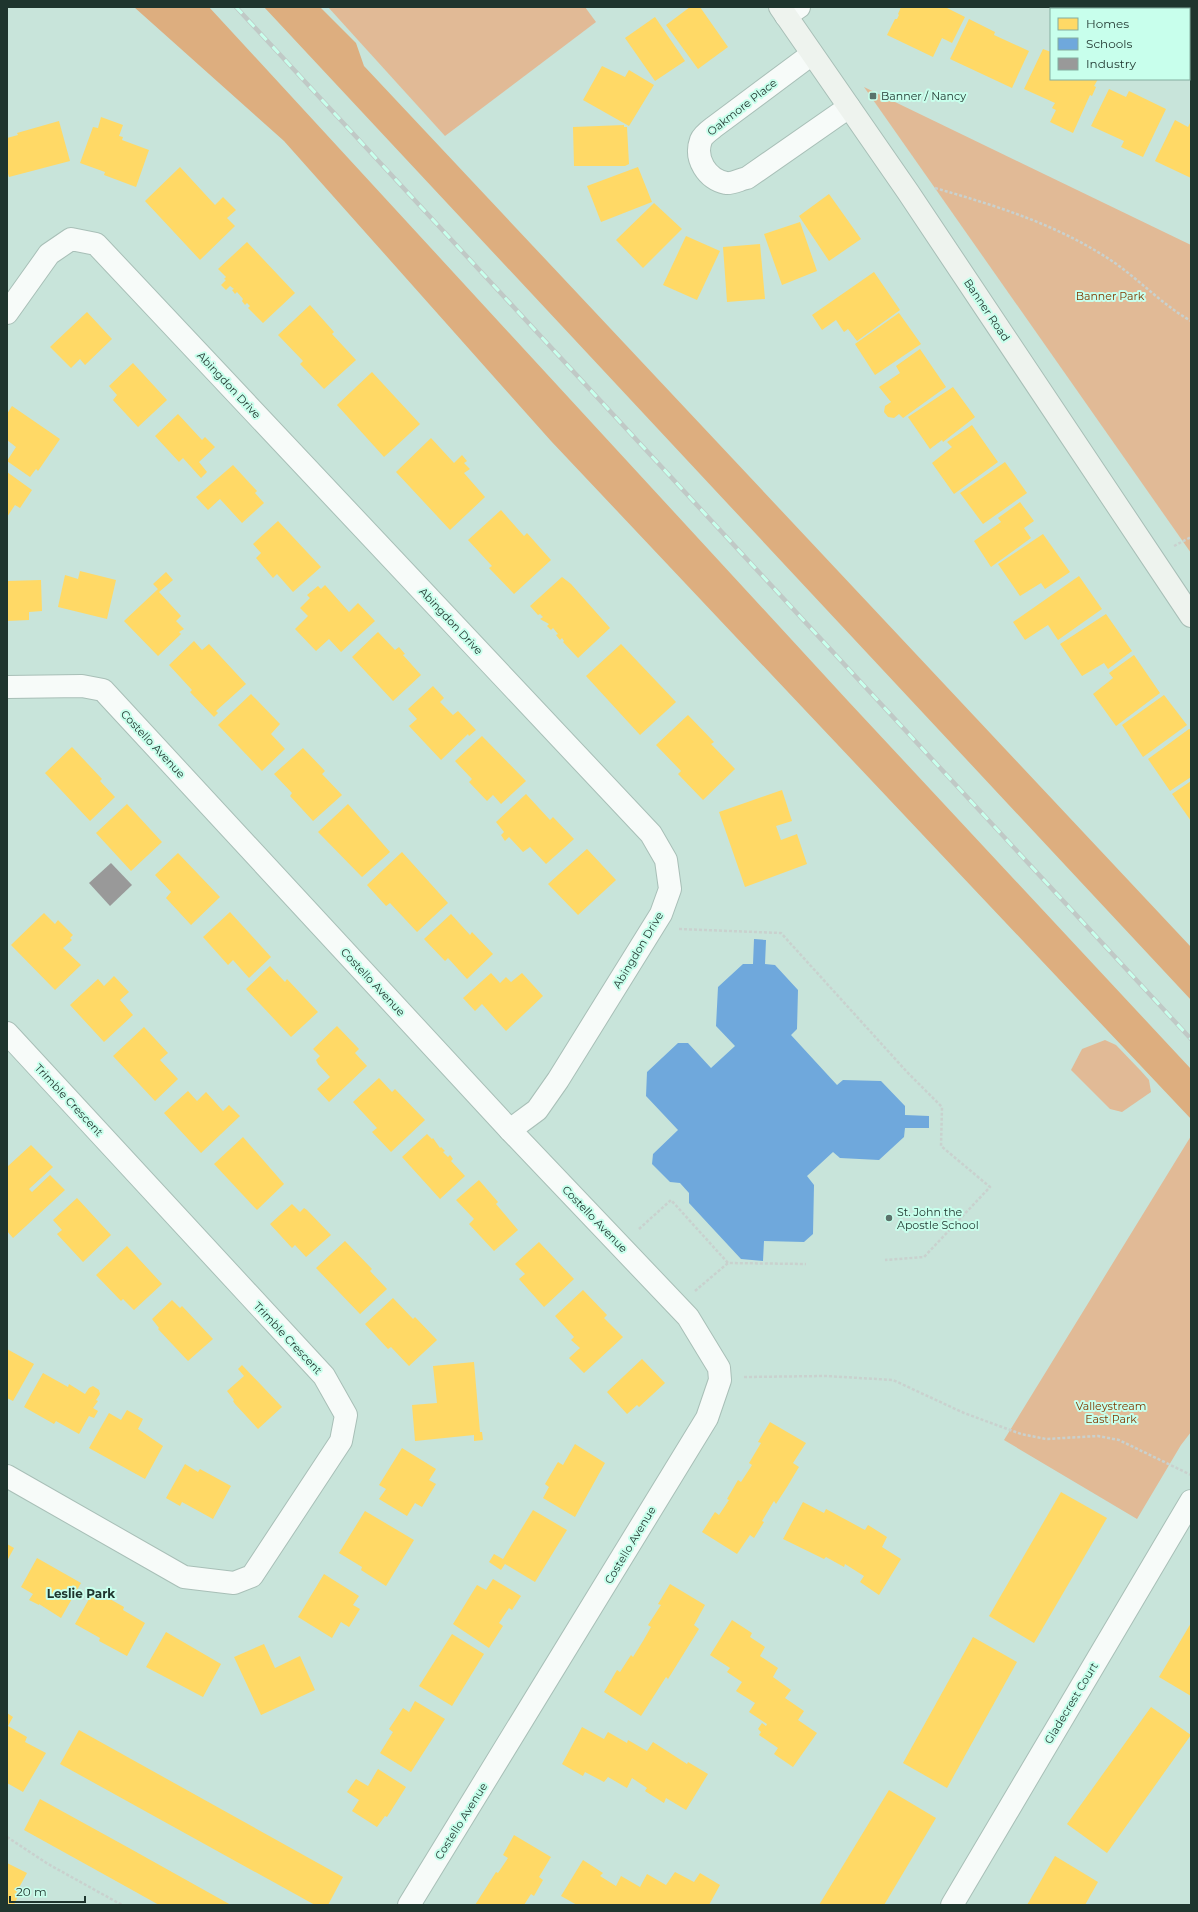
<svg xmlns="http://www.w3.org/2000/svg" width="1198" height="1912" viewBox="0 0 1198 1912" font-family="Montserrat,sans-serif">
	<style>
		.green { fill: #e1ba96 }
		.forest { fill: #ddae7f }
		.homes { fill: #ffd966 }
		.schools { fill: #6fa8dc }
		.industry { fill: #999 }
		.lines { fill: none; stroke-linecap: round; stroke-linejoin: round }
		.street-casing { stroke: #a8bfb7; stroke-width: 24 }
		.secondary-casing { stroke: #a8bfb7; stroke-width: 24 }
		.path { stroke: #c9d1ce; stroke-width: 2.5; stroke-dasharray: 3 2; stroke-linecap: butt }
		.street { stroke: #f7fbf9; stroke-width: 22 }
		.secondary { stroke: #eef3ee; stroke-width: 22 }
		.rail-casing { stroke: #c0c9c6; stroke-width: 4.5 }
		.rail { stroke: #c8ffec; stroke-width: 3; stroke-dasharray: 9; stroke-linecap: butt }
		.poi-dot { fill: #5a726a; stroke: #c8ffec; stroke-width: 1.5 }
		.labels { text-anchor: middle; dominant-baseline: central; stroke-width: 4; stroke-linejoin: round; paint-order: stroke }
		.poi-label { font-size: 11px; fill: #1f352e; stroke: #c8ffec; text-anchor: start }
		.street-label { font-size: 11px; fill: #1f352e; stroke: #c8ffec }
		.park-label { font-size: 11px; fill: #7f3900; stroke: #c8ffec }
		.neighbourhood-label { font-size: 12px; font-weight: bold; fill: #1f352e; stroke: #c8ffec }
	</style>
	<rect width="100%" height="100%" fill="#c8e4da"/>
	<!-- green -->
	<g class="green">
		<path d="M328,7H585L596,22L445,136Z"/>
		<path d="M864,87L1191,245V553Z"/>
		<path d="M1105,1040L1116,1045L1141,1071L1149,1080L1151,1092L1122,1112L1110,1109L1071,1070L1082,1049Z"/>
		<path d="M1191,1136V1432L1181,1445L1137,1519L1004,1440Z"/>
	</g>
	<!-- forest -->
	<g class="forest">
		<path d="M134,7H209L848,701L1191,1069V1119L551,441L284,141Z"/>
		<path d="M264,7H320L356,43L364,66L1191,947V1000Z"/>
	</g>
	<!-- homes -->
	<g class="homes">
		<path d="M690,7H700L728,47L698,69L666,25Z"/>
		<path d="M901,7H945L965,17L952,43L942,38L933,57L887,35L895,19H897L899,15L898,14Z"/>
		<path d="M655,17L685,61L655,81L625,38Z"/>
		<path d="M969,19L995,32L994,35L1029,51L1012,88L950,59Z"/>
		<path d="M1043,49L1051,52V79H1098L1094,86L1096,87L1092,96L1090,95L1073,133L1050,122L1056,110L1052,108L1055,103L1024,89Z"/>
		<path d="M602,66L625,77L629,70L654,85L629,126L583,100Z"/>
		<path d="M1109,89L1126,97L1129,91L1166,109L1143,157L1121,147L1124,141L1091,126Z"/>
		<path d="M101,117L123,125L119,136L123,137L122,140L149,150L136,187L104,175L105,172L80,163L93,127L98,128Z"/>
		<path d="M1175,120L1188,127L1191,121V178L1155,161Z"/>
		<path d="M59,121L70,161L9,177L7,170V138L18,135L17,133Z"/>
		<path d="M624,125V127H627L629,164L625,166H574L573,127Z"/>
		<path d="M180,167L215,205L223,197L236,210L227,218L235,226L200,260L145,201Z"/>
		<path d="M638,167L652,202L601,222L587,186Z"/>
		<path d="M829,194L861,239L829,261L799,216Z"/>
		<path d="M654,203L682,229L643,268L616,240Z"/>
		<path d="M800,222L817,271L782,285L764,234Z"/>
		<path d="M686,236L720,251L697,300L663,285Z"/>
		<path d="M247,242L295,293L263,323L248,308L250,306L247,303L245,305L242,301L243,299L237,292L235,294L232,290L234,289L230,286L226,290L221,285L226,280L224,279L226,277L218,269Z"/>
		<path d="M760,244L765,299L727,302L723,247Z"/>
		<path d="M874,272L900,310L857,341L848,329L844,332L836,320L822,330L812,315Z"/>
		<path d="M310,305L334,332L332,334L356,360L324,389L300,364L303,361L278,335Z"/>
		<path d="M87,312L112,339L85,365L80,359L71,368L50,347Z"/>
		<path d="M899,313L921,344L875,375L855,344Z"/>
		<path d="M920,349L946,387L903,418L899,414L894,418L888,417L884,412L885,406L891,402L879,387L900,373L896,366Z"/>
		<path d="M133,363L167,400L138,427L113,400L117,395L109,386Z"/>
		<path d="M372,372L420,424L384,457L337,405Z"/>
		<path d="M953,387L975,417L943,442L942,440L930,449L908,417Z"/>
		<path d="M12,406L60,439L38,471L36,469L30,477L7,461L16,447L7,440V414Z"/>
		<path d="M178,414L202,440L205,437L215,447L199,462L207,472L201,478L183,458L179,462L155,436Z"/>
		<path d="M972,425L998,462L954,494L932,463L952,447L947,442Z"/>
		<path d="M431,438L454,463L462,455L467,461L464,463L470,469L464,473L485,497L450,530L396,472Z"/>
		<path d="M1005,462L1027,493L983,524L960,493Z"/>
		<path d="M233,465L257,491L255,493L264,503L242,523L220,499L208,510L196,497Z"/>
		<path d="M7,472L32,490L20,508L15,505L7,517Z"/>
		<path d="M1020,502L1034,521L1024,528L1031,538L991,567L974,541L1001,522L998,518Z"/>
		<path d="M501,510L524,536L527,533L551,560L514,594L489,568L492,566L468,540Z"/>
		<path d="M278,521L321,567L293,592L277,574L273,578L256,558L261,553L253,544Z"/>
		<path d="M1043,534L1070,572L1045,589L1041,583L1020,596L998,564Z"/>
		<path d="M80,571L116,580L107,619L58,607L65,575L78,579Z"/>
		<path d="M166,572L173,580L159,592L181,616L176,621L184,629L179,632L181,634L158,656L124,621L158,589L153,584Z"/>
		<path d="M1079,576L1102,609L1058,640L1048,625L1025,640L1013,622Z"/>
		<path d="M562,577L571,584L610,628L578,658L563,642L564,641L562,638L560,640L556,635L558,634L553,628L551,630L547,626L549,624L540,619L543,617L540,614L538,615L530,606Z"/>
		<path d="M41,580L42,611L29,612V620L7,621V581Z"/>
		<path d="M325,585L349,612L358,603L375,621L341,652L329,639L316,651L295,629L308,616L300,608L310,598L307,595L318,586L321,589Z"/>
		<path d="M1106,614L1132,651L1108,669L1104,663L1082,676L1060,644Z"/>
		<path d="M378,632L395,650L399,647L405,654L403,655L421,675L393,701L352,657Z"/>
		<path d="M194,641L202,650L209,644L246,684L216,711L218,713L214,717L190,692L192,690L169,665Z"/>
		<path d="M621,644L676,702L640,735L586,676Z"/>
		<path d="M1134,655L1160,693L1116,726L1093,694L1113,678L1109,673Z"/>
		<path d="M433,686L444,698L440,702L453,715L458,711L476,730L469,736L468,734L441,760L409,726L417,719L408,709Z"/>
		<path d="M251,694L280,724L271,734L285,749L262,771L218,725Z"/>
		<path d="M1164,695L1187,725L1143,757L1122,725Z"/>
		<path d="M688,715L714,742L711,744L735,769L703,800L678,774L681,771L656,745Z"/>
		<path d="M1189,729H1191V777L1170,791L1148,759Z"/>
		<path d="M482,736L526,781L501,804L493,795L487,801L469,782L472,779L455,761Z"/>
		<path d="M72,747L102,779L100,781L115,797L90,821L45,773Z"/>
		<path d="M303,748L325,771L322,774L342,795L313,821L290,796L292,793L274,774Z"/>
		<path d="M1191,781V821L1172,794Z"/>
		<path d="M782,790L792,821L776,826L781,840L797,834L807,864L745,887L719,812Z"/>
		<path d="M526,794L550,820L553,817L574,839L546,864L530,847L523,852L509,837L505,841L501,835L504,832L496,822Z"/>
		<path d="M127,804L162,842L131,871L96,833Z"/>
		<path d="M348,804L390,852L362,877L318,832Z"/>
		<path d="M587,849L616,880L578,915L548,884Z"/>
		<path d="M402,852L448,903L417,932L390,903L386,906L367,885Z"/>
		<path d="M178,853L220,897L191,925L166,898L171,892L155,875Z"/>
		<path d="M230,912L271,957L249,978L233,960L228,965L203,937Z"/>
		<path d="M44,913L55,924L58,920L73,935L70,938L72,940L63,948L81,965L55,990L11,945Z"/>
		<path d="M451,914L470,935L472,932L493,954L467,979L448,958L445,961L424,939Z"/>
		<path d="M270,966L285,982L287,979L318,1012L291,1037L246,989Z"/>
		<path d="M491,973L500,983L506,977L511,982L522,973L543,996L506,1031L482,1004L475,1011L463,998Z"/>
		<path d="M114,976L129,992L120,1000L133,1015L104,1042L70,1005L98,979L104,986Z"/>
		<path d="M337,1026L359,1049L355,1053L367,1066L329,1102L317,1089L330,1077L318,1064L316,1060L320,1056L313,1049Z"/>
		<path d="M144,1027L168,1053L160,1060L178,1079L155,1101L113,1056Z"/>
		<path d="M379,1078L392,1092L395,1089L425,1120L391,1152L372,1132L377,1128L353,1102Z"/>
		<path d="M188,1091L197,1101L206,1092L223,1111L229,1105L240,1116L201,1153L164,1113Z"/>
		<path d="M427,1134L432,1139L433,1138L440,1148L441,1147L445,1151L443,1152L448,1157L450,1155L453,1159L451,1161L465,1176L440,1199L402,1157Z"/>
		<path d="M243,1137L284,1184L257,1210L214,1164Z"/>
		<path d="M31,1145L53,1167L29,1189L32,1192L50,1175L65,1190L13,1238L7,1231V1167Z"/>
		<path d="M479,1180L498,1202L496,1204L518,1230L494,1251L469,1224L474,1219L456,1200Z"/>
		<path d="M77,1198L111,1235L83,1262L57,1234L62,1230L53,1220Z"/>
		<path d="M292,1204L300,1212L304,1208L307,1210L331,1235L306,1257L295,1245L292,1248L270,1224Z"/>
		<path d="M345,1241L372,1269L370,1271L387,1289L360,1314L316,1268Z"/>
		<path d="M539,1242L574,1279L544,1307L519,1279L525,1274L515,1264Z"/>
		<path d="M127,1246L162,1284L134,1310L123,1299L121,1301L96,1275Z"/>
		<path d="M583,1290L607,1315L604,1318L623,1337L584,1373L569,1358L580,1348L571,1340L574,1337L555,1316Z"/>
		<path d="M393,1298L413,1319L415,1317L437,1340L409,1366L391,1347L388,1349L365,1324Z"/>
		<path d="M172,1300L180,1308L182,1306L213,1339L188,1361L158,1329L159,1328L152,1319Z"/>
		<path d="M7,1349L34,1364L13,1401L7,1398Z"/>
		<path d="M642,1359L665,1383L639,1407L637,1405L627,1414L607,1392Z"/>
		<path d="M474,1362L480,1432H482L483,1440L474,1441V1435L415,1441L412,1405L437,1403L433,1366Z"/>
		<path d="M242,1365L282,1407L258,1429L235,1404L233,1401L234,1400L227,1391L244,1376L238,1369Z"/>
		<path d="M43,1373L68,1387L69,1384L85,1394L89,1388L93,1386L99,1390L100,1394L96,1400L98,1401L93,1408L98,1411L94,1418L89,1416L79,1434L56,1421L54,1424L24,1407Z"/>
		<path d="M127,1410L143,1419L138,1429L163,1446L145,1479L89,1448L109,1413L121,1420Z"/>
		<path d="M770,1422L806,1443L793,1463L799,1467L787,1487L776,1504L774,1501L762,1521L764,1522L754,1538L750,1535L737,1554L702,1532L715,1512L719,1515L729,1500L727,1499L738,1480L741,1482L752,1465L749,1463L761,1443L758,1442Z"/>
		<path d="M575,1444L605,1463L575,1517L543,1498L549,1487L545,1484L558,1462L563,1465Z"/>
		<path d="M402,1448L436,1469L429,1480L436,1484L422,1507L415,1503L407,1516L379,1499L386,1489L379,1485Z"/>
		<path d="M185,1464L198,1472L200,1469L231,1486L213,1519L182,1502L180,1506L166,1498Z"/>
		<path d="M1061,1492L1107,1518L1034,1643L989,1616Z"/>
		<path d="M803,1502L824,1513L826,1509L865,1530L868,1525L887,1537L882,1547L901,1559L879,1595L860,1582L864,1576L845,1564L844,1567L826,1557L824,1559L783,1539Z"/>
		<path d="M533,1510L567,1530L535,1582L505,1564L501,1570L489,1562L494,1554L503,1559Z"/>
		<path d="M365,1511L414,1540L386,1586L361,1570L362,1567L339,1553Z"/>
		<path d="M7,1544L14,1548L7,1561Z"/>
		<path d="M37,1558L81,1583L61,1618L39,1604V1605L29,1600L33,1594L21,1587Z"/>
		<path d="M324,1574L359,1596L353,1605L360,1609L349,1627L341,1622L332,1638L298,1617Z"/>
		<path d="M493,1579L521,1596L512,1610L509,1608L499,1623L503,1626L489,1648L453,1624L477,1585L486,1590Z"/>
		<path d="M670,1584L705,1605L694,1625L699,1629L668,1679L666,1677L641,1716L604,1692L617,1670L620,1672L631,1655L633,1657L643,1641L651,1627L648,1625L661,1605L658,1604Z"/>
		<path d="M94,1590L124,1607L123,1610L145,1623L127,1656L99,1641L100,1638L75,1624Z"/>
		<path d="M732,1620L752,1633L750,1637L765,1647L760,1656L778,1668L773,1677L791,1690L785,1698L804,1711L798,1720L817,1733L793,1767L774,1754L778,1748L759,1735L761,1732L758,1729L762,1723L766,1726L767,1724L749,1712L755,1703L736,1691L742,1682L727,1672L730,1668L710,1655Z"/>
		<path d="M1191,1623V1696L1159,1677Z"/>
		<path d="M166,1632L221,1664L203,1697L146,1667Z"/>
		<path d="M452,1634L484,1654L452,1706L419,1686Z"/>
		<path d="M973,1637L1017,1662L947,1788L903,1763Z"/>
		<path d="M264,1644L275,1668L300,1656L315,1690L261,1715L234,1657Z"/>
		<path d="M415,1701L445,1719L411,1772L380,1753L393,1732L389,1729L403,1708L409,1712Z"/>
		<path d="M1151,1707L1191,1735L1107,1853L1067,1824Z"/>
		<path d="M7,1713L13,1717L8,1726L27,1737L25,1742L46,1753L23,1792L7,1783Z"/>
		<path d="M582,1727L604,1739L608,1732L627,1743L628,1740L647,1751L653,1742L687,1764L688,1762L708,1774L686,1810L666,1798L664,1803L645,1791L647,1788L632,1778L627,1788L608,1777L604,1782L585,1772L583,1776L562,1764Z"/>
		<path d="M79,1730L343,1877L328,1905H315L60,1764Z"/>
		<path d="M378,1769L406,1787L387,1817L385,1816L377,1827L352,1811L359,1800L347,1792L356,1779L368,1786Z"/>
		<path d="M889,1790L936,1818L890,1895L884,1905H819Z"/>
		<path d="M40,1799L129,1848L231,1905H159L134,1891L24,1830Z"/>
		<path d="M514,1835L551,1857L539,1877L543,1880L534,1896L531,1894L524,1905H475L496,1872L498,1873L508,1858L503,1855Z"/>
		<path d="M1055,1856L1098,1882L1085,1905H1027Z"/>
		<path d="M583,1860L603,1873L600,1876L616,1886L621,1876L640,1887L647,1874L666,1885L675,1872L694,1882L700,1873L720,1885L709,1905H577L561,1896Z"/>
		<path d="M7,1863L27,1873L15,1895L18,1896L14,1905H7Z"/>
	</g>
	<!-- schools -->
	<path class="schools" d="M754,939L766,940L765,964L775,965L798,990L797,1029L791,1035L837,1085L843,1080L881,1081L905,1106V1115L929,1116V1128H905L904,1137L879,1160L840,1158L833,1152L807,1176L814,1185L813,1234L804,1242L764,1241L763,1261L741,1259L689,1203V1193L680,1183L670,1182L652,1164L653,1154L678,1130L646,1096L647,1072L678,1043H688L711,1068L735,1046L716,1026L718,987L743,964H753Z"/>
	<!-- industry -->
	<path class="industry" d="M111,863L132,885L110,906L89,883Z"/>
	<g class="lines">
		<defs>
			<g id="street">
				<path d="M1096,7L1101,9"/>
				<path d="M786,16L799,7"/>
				<path d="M1189,49L1191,50"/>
				<path d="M812,54L714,127C710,130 703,135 701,140C694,159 707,179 726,183C732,184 741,179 747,178L849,107"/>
				<path d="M7,313L49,254L71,239L96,244L651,834L666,860L670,889L661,914L558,1080L537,1110L510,1130"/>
				<path d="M7,687L82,686L103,690L510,1130L688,1317L719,1368L720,1380L707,1418L409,1905"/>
				<path d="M7,1033L324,1376L346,1415L341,1441L252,1576L234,1583L184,1577L7,1476"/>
				<path d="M952,1905L1191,1501"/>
			</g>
			<path id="secondary" d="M780,7L908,192L1191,616"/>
		</defs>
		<!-- street casing -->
		<use href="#street" class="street-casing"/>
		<!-- secondary casing -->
		<use href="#secondary" class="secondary-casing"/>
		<!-- path -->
		<g class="path">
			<path d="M935,188C997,206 1055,224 1109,259C1138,278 1161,304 1191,321"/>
			<path d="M1174,546L1191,537"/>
			<path d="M679,929L781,933L907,1072L942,1107L941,1146L990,1187L924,1257L885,1260"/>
			<path d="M639,1229L671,1200L728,1263L806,1264"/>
			<path d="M695,1291L728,1263"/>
			<path d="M744,1377L826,1376L893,1380L964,1413L1021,1434L1046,1439L1098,1436L1119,1440L1191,1475"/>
			<path d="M7,1837L48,1864L122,1905"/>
		</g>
		<!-- street -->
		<use href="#street" class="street"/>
		<!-- secondary -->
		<use href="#secondary" class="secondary"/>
		<defs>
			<path id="rail" d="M236,7L1191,1039"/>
		</defs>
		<!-- rail casing -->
		<use href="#rail" class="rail-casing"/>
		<!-- rail -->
		<use href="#rail" class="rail"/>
	</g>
	<!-- markers -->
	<g class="poi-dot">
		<rect x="869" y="92" width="8" height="8" rx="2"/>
		<circle cx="889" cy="1218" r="4"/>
	</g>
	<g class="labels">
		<!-- poi labels -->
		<g class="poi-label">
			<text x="881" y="96">Banner / Nancy</text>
			<text x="897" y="1212">St. John the<tspan x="897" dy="13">Apostle School</tspan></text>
		</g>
		<!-- street labels -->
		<g class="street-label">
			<text transform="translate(742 107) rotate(-38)">Oakmore Place</text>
			<text transform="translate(987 310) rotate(56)">Banner Road</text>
			<text transform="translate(229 385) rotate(47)">Abingdon Drive</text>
			<text transform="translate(451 621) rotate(47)">Abingdon Drive</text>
			<text transform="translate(153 744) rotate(47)">Costello Avenue</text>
			<text transform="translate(638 950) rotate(-59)">Abingdon Drive</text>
			<text transform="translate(373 982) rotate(47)">Costello Avenue</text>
			<text transform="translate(69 1100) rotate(47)">Trimble Crescent</text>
			<text transform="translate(595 1219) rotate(46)">Costello Avenue</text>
			<text transform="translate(288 1338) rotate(47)">Trimble Crescent</text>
			<text transform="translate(630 1545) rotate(-59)">Costello Avenue</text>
			<text transform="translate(1071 1703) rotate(-59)">Gladecrest Court</text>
			<text transform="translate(461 1821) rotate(-58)">Costello Avenue</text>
		</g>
		<!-- park labels -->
		<g class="park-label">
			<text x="1110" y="296">Banner Park</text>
			<text x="1111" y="1406">Valleystream<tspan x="1111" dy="13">East Park</tspan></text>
		</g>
		<!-- neighbourhood labels -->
		<g class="neighbourhood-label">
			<text x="81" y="1593">Leslie Park</text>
		</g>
	</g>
	<!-- border -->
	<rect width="1198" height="1912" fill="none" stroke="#1f352e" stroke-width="16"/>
	<!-- legend -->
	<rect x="1050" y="8" width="140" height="72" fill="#c8ffec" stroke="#84aea0"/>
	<rect x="1058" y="18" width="20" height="12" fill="#ffd966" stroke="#84aea0"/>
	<text x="1086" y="28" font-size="12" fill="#1f352e">Homes</text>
	<rect x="1058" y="38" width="20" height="12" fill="#6fa8dc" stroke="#84aea0"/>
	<text x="1086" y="48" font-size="12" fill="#1f352e">Schools</text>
	<rect x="1058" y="58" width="20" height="12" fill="#999999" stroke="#84aea0"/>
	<text x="1086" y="68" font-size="12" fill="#1f352e">Industry</text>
	<!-- scale -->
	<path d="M10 1896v6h75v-6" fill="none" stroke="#1f352e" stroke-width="2"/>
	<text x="16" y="1896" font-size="12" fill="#1f352e" stroke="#c8ffec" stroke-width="3" paint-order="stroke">20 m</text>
</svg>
